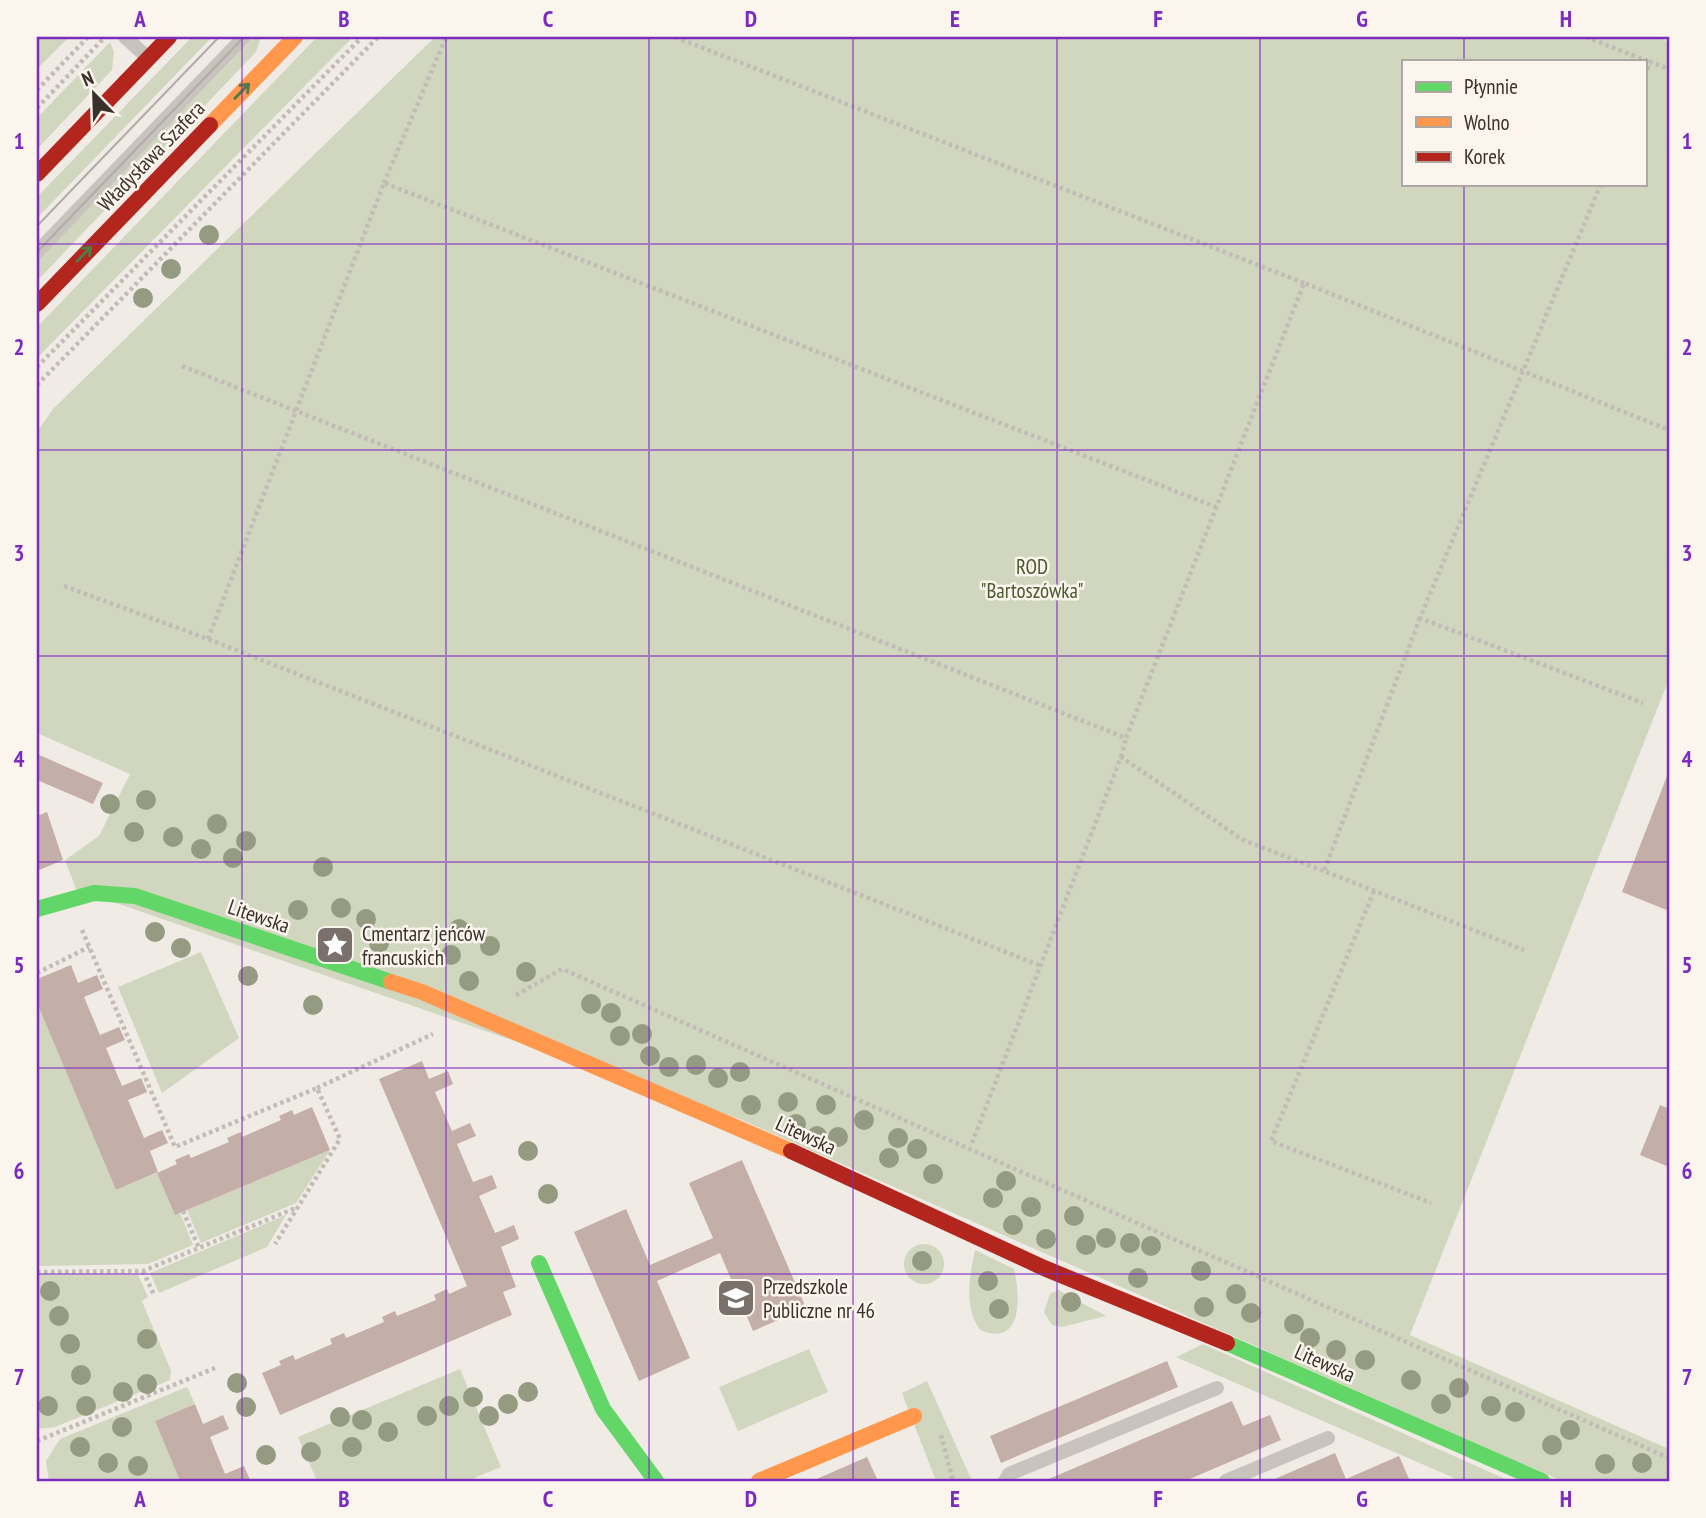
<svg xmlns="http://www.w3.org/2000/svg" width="1706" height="1518" viewBox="0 0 1706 1518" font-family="'PT Sans Narrow',sans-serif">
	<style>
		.green { fill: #d1d6bf; fill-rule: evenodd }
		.building { fill: #c3afa7 }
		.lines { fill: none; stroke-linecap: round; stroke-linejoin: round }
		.path { stroke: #c2bbb6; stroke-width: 4.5; stroke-dasharray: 3.5 3.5; stroke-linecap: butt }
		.lane { stroke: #c9c3be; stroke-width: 14 }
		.fast { stroke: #63d668; stroke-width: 16 }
		.slow { stroke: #ff974d; stroke-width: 16 }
		.jam { stroke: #b3261e; stroke-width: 16 }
		.tram { stroke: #b1aca8; stroke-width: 2 }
		.tree { fill: #959b80 }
		.oneway { stroke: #4d7b46 }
		.grid { fill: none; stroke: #7b2cbf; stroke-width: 2; stroke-opacity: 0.55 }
		.labels { text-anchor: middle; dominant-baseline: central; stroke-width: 5; stroke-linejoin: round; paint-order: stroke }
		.street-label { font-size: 21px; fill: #3b302b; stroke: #fbf5ee }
		.park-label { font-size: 21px; fill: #4a5a2e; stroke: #fbf5ee }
		.poi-label { font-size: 21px; fill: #3b302b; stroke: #fbf5ee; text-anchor: start }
		.neatline { fill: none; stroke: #7b2cbf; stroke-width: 2.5 }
		.grid-label { font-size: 23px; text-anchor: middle; font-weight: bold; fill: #7b2cbf }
	</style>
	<rect width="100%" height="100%" fill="#f0ebe5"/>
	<!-- green -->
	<g class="green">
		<path d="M37,37H69L37,69Z"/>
		<path d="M192,37H212L37,218V197Z"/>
		<path d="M254,37H261L256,52L37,281V261Z"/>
		<path d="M317,37H353L37,358V327Z"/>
		<path d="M435,37H1657L1669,42V679L1410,1335L1669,1449V1481H1562L742,1120L76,889L65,860L99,836L130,774L37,733V432L53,409ZM1403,61H1645V184H1403Z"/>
		<path d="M110,42L114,52L112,70L37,149V118Z"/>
		<path d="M201,952L239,1038L162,1093L118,987Z"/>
		<path d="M37,1003L116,1190L157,1173L175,1214L180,1213L193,1245L148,1264L37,1266Z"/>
		<path d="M330,1150L296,1203L201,1243L187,1210Z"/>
		<path d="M286,1215L267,1247L159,1293L150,1273Z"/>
		<circle cx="924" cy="1264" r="20"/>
		<path d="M975,1250L1014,1269C1020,1295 1024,1348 980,1330C964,1307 969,1277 975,1250Z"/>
		<path d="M37,1275H138L148,1297L142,1301L171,1371L170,1380L55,1427L37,1429Z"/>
		<path d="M1058,1290L1106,1316L1062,1327L1052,1325L1044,1312L1050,1294Z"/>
		<path d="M1203,1344L1510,1481H1461L1176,1357Z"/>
		<path d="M809,1349L828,1392L738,1431L719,1387Z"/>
		<path d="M460,1369L501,1467L467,1481H317L298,1437Z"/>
		<path d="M927,1381L972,1481H936L902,1393Z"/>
		<path d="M187,1387L195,1404L155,1421L180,1481H49L46,1461L60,1439Z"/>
	</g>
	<!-- building -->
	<g class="building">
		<path d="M37,754L103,783L93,804L37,780Z"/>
		<path d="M1669,771V911L1622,892Z"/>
		<path d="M47,812L63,860L37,871V816Z"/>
		<path d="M71,965L78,983L97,975L103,989L84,997L100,1035L119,1027L125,1040L106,1048L122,1086L141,1078L147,1092L128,1100L144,1138L162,1130L168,1143L150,1151L158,1172L116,1190L37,1003V979Z"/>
		<path d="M422,1061L429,1079L448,1071L453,1084L435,1092L452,1131L470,1123L476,1136L457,1144L473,1182L492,1175L497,1188L479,1196L495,1233L514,1225L519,1239L501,1247L516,1287L503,1292L512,1315L280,1415L262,1373L281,1365L279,1361L293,1355L295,1360L332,1344L330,1339L344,1333L346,1338L384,1322L382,1317L395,1311L397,1316L436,1300L434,1295L447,1289L449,1294L467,1286L379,1079Z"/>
		<path d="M1660,1105L1669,1109V1167L1640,1155Z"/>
		<path d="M312,1107L330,1150L175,1215L157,1173L177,1164L175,1160L189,1154L191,1158L229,1142L227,1138L241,1132L242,1137L281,1120L279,1116L292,1110L294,1115Z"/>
		<path d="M742,1160L806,1308L753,1331L720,1253L657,1281L690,1358L639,1381L574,1232L626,1209L650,1265L713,1238L689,1183Z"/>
		<path d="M1167,1361L1178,1387L1001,1463L990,1436Z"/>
		<path d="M1232,1401L1243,1426L1270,1415L1281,1440L1185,1481H1044Z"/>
		<path d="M195,1404L203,1424L223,1415L229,1429L210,1437L225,1474L244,1466L250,1480L180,1481L155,1421Z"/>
		<path d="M1335,1453L1346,1479L1399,1456L1410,1481H1270Z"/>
		<path d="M867,1457L878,1481H812Z"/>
	</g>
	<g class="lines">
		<!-- path -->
		<g class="path">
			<path d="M675,37L1304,283"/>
			<path d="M1586,37L1650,62"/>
			<path d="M1645,76L1650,62L1669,69"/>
			<path d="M37,90L88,37"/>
			<path d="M37,108L104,38"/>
			<path d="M384,183L446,37"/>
			<path d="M1601,184L1420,618L1643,703"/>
			<path d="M182,366L1126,738L1304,283L1669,430"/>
			<path d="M37,367L362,37"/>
			<path d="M37,385L378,37"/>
			<path d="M64,586L208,639L1039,965"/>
			<path d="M1420,618L1324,871L1524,950"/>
			<path d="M208,639L384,183L1216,507"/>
			<path d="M1121,757L1126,738"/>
			<path d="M1374,891L1271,1141L1431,1203"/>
			<path d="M82,930L175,1147L317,1088L340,1139L275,1244"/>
			<path d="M37,973L89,947"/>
			<path d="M516,995L562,969L1669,1458"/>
			<path d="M317,1088L433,1034"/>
			<path d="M972,1143L1121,757L1243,840L1324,871"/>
			<path d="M183,1211L199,1248"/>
			<path d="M143,1271L154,1295"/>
			<path d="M37,1272L143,1271L298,1207"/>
			<path d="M941,1435L953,1481"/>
			<path d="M37,1441L215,1368"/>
			<path d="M37,1478L38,1481"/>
		</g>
		<!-- lane -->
		<g class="lane">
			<path d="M125,37L147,57"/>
			<path d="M37,252L244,37"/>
			<path d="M1005,1481L1009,1474L1217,1388"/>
			<path d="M1226,1481L1328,1438"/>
		</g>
		<!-- fast -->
		<g class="fast">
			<path d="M37,909L94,893L135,896L391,982"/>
			<path d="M539,1263L603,1409L656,1481"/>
			<path d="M1227,1343L1542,1481"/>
		</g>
		<!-- slow -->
		<g class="slow">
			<path d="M210,125L295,37"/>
			<path d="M391,982L422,992L791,1151"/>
			<path d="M759,1481L914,1416"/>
		</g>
		<!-- jam -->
		<g class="jam">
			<path d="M37,174L169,37"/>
			<path d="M37,304L210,125"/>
			<path d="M791,1151L1044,1268L1227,1343"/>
		</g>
		<!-- tram -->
		<g class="tram">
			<path d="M37,226L219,37"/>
			<path d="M37,252L244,37"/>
		</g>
	</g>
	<!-- trees -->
	<g class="tree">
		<circle cx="209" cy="235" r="10"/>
		<circle cx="171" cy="269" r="10"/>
		<circle cx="143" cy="298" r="10"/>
		<circle cx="146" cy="800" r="10"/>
		<circle cx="110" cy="804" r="10"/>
		<circle cx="217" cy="824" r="10"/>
		<circle cx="134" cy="832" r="10"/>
		<circle cx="173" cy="837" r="10"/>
		<circle cx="246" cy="841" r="10"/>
		<circle cx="201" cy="849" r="10"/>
		<circle cx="233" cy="858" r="10"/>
		<circle cx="323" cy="867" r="10"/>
		<circle cx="341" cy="908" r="10"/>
		<circle cx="298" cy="910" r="10"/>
		<circle cx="366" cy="919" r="10"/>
		<circle cx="459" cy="929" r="10"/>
		<circle cx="155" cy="932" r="10"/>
		<circle cx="379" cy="943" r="10"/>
		<circle cx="490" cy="946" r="10"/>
		<circle cx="181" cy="948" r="10"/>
		<circle cx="451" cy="955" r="10"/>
		<circle cx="526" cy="972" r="10"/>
		<circle cx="248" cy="976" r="10"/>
		<circle cx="469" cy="981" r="10"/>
		<circle cx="591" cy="1004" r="10"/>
		<circle cx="313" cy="1005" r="10"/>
		<circle cx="611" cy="1013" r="10"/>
		<circle cx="642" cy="1034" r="10"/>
		<circle cx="620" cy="1036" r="10"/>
		<circle cx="650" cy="1056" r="10"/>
		<circle cx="696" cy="1065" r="10"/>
		<circle cx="669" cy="1067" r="10"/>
		<circle cx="740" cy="1072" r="10"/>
		<circle cx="718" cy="1078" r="10"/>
		<circle cx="788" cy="1102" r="10"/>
		<circle cx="751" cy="1105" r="10"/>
		<circle cx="826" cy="1105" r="10"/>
		<circle cx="864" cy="1120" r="10"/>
		<circle cx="796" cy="1124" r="10"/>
		<circle cx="817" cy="1136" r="10"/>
		<circle cx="838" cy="1137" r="10"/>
		<circle cx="898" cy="1138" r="10"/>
		<circle cx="917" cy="1149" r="10"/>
		<circle cx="528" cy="1151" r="10"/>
		<circle cx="889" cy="1158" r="10"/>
		<circle cx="933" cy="1174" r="10"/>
		<circle cx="1006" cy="1181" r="10"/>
		<circle cx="548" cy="1194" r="10"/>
		<circle cx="993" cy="1198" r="10"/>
		<circle cx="1031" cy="1207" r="10"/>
		<circle cx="1074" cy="1216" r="10"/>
		<circle cx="1013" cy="1225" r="10"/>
		<circle cx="1106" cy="1238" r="10"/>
		<circle cx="1046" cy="1239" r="10"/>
		<circle cx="1130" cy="1243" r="10"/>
		<circle cx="1086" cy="1245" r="10"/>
		<circle cx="1151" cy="1246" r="10"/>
		<circle cx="922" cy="1261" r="10"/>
		<circle cx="1201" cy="1271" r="10"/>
		<circle cx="1138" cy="1278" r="10"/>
		<circle cx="988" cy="1281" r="10"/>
		<circle cx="50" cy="1291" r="10"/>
		<circle cx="1236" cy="1294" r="10"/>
		<circle cx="1071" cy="1302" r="10"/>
		<circle cx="1204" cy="1307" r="10"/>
		<circle cx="999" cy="1309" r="10"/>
		<circle cx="1251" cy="1313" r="10"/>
		<circle cx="59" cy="1316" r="10"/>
		<circle cx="1294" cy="1324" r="10"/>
		<circle cx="1310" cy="1338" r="10"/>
		<circle cx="147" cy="1339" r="10"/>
		<circle cx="70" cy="1344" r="10"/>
		<circle cx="1336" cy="1350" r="10"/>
		<circle cx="1365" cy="1360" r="10"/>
		<circle cx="81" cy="1375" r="10"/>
		<circle cx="1411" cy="1380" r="10"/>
		<circle cx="237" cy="1383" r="10"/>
		<circle cx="147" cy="1384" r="10"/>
		<circle cx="1459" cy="1388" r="10"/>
		<circle cx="123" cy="1392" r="10"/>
		<circle cx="528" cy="1392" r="10"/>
		<circle cx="473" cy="1397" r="10"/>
		<circle cx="508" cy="1404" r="10"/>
		<circle cx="1441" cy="1404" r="10"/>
		<circle cx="48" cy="1406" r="10"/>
		<circle cx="86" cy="1406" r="10"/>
		<circle cx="449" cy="1406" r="10"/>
		<circle cx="1491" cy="1406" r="10"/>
		<circle cx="246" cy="1407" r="10"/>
		<circle cx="1515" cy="1412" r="10"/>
		<circle cx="427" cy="1416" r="10"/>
		<circle cx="489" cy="1416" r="10"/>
		<circle cx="340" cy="1417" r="10"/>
		<circle cx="362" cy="1420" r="10"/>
		<circle cx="122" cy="1427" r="10"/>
		<circle cx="1570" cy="1430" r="10"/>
		<circle cx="388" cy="1432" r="10"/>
		<circle cx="1552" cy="1445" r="10"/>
		<circle cx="80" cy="1447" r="10"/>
		<circle cx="352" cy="1447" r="10"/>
		<circle cx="311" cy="1452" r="10"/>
		<circle cx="266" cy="1455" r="10"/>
		<circle cx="108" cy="1463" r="10"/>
		<circle cx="1642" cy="1463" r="10"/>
		<circle cx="1605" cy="1464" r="10"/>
		<circle cx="138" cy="1466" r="10"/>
	</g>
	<!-- one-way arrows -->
	<defs><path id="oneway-shaft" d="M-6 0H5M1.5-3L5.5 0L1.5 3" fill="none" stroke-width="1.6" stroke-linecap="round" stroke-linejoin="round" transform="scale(1.75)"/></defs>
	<g class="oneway">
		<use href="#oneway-shaft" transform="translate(242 91) rotate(-46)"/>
		<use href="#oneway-shaft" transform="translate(84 254) rotate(-46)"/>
	</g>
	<!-- grid -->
	<path class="grid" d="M242,37V1481M446,37V1481M649,37V1481M853,37V1481M1057,37V1481M1260,37V1481M1464,37V61M1464,184V1481M37,244H1669M37,450H1669M37,656H1669M37,862H1669M37,1068H1669M37,1274H1669"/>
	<!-- icons -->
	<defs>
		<symbol id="sight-square" viewBox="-11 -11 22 22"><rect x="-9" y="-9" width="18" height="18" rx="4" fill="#7a716c" stroke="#fbf5ee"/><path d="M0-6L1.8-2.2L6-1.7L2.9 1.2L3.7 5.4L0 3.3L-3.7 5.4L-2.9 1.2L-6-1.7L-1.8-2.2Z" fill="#fff"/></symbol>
		<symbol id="school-square" viewBox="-11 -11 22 22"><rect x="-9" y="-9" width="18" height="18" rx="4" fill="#7a716c" stroke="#fbf5ee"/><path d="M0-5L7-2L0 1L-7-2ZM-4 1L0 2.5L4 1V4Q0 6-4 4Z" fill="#fff"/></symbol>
	</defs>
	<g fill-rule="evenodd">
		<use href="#sight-square" x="313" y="923" width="44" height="44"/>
		<use href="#school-square" x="714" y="1276" width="44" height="44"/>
	</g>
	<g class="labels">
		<!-- street labels -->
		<g class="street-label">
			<text transform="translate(151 156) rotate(-46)">Władysława Szafera</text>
			<text transform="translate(259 916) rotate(19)">Litewska</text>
			<text transform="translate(806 1135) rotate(25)">Litewska</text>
			<text transform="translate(1325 1363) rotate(24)">Litewska</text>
		</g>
		<!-- park labels -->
		<g class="park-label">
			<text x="1032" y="566">ROD<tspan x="1032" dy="24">"Bartoszówka"</tspan></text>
		</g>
		<!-- poi labels -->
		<g class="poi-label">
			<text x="362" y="933">Cmentarz jeńców<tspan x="362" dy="24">francuskich</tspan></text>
			<text x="763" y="1286">Przedszkole<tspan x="763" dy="24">Publiczne nr 46</tspan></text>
		</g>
	</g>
	<!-- border -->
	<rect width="1706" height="1518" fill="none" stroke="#fbf5ee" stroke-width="77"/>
	<!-- legend -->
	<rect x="1402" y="60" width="245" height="126" fill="#fbf5ee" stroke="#aea6a0" stroke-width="2"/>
	<rect x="1416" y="82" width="35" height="10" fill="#63d668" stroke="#aea6a0" stroke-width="2"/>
	<text x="1464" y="94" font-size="21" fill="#3b302b">Płynnie</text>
	<rect x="1416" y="117" width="35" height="10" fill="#ff974d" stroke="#aea6a0" stroke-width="2"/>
	<text x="1464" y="130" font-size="21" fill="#3b302b">Wolno</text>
	<rect x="1416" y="152" width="35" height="10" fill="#b3261e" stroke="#aea6a0" stroke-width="2"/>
	<text x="1464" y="164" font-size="21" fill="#3b302b">Korek</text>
	<!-- north arrow -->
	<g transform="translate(94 94) rotate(337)" stroke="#fbf5ee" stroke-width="5" paint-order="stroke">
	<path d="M0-5L12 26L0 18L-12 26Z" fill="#3b302b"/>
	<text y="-10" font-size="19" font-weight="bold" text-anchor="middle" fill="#3b302b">N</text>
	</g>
	<rect x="38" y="38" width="1630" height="1442" class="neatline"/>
	<g class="grid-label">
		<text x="140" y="27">A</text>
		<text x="344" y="27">B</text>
		<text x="548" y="27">C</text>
		<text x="751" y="27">D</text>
		<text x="955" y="27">E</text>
		<text x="1158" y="27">F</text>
		<text x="1362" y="27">G</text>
		<text x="1566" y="27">H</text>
		<text x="19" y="149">1</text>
		<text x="1687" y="149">1</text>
		<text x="19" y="355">2</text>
		<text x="1687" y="355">2</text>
		<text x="19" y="561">3</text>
		<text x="1687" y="561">3</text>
		<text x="19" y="767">4</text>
		<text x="1687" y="767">4</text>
		<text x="19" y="973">5</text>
		<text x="1687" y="973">5</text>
		<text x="19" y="1179">6</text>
		<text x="1687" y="1179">6</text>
		<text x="19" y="1385">7</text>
		<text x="1687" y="1385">7</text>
		<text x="140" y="1507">A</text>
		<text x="344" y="1507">B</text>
		<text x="548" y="1507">C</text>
		<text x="751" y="1507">D</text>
		<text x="955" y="1507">E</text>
		<text x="1158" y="1507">F</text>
		<text x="1362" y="1507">G</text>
		<text x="1566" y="1507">H</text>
	</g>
</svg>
